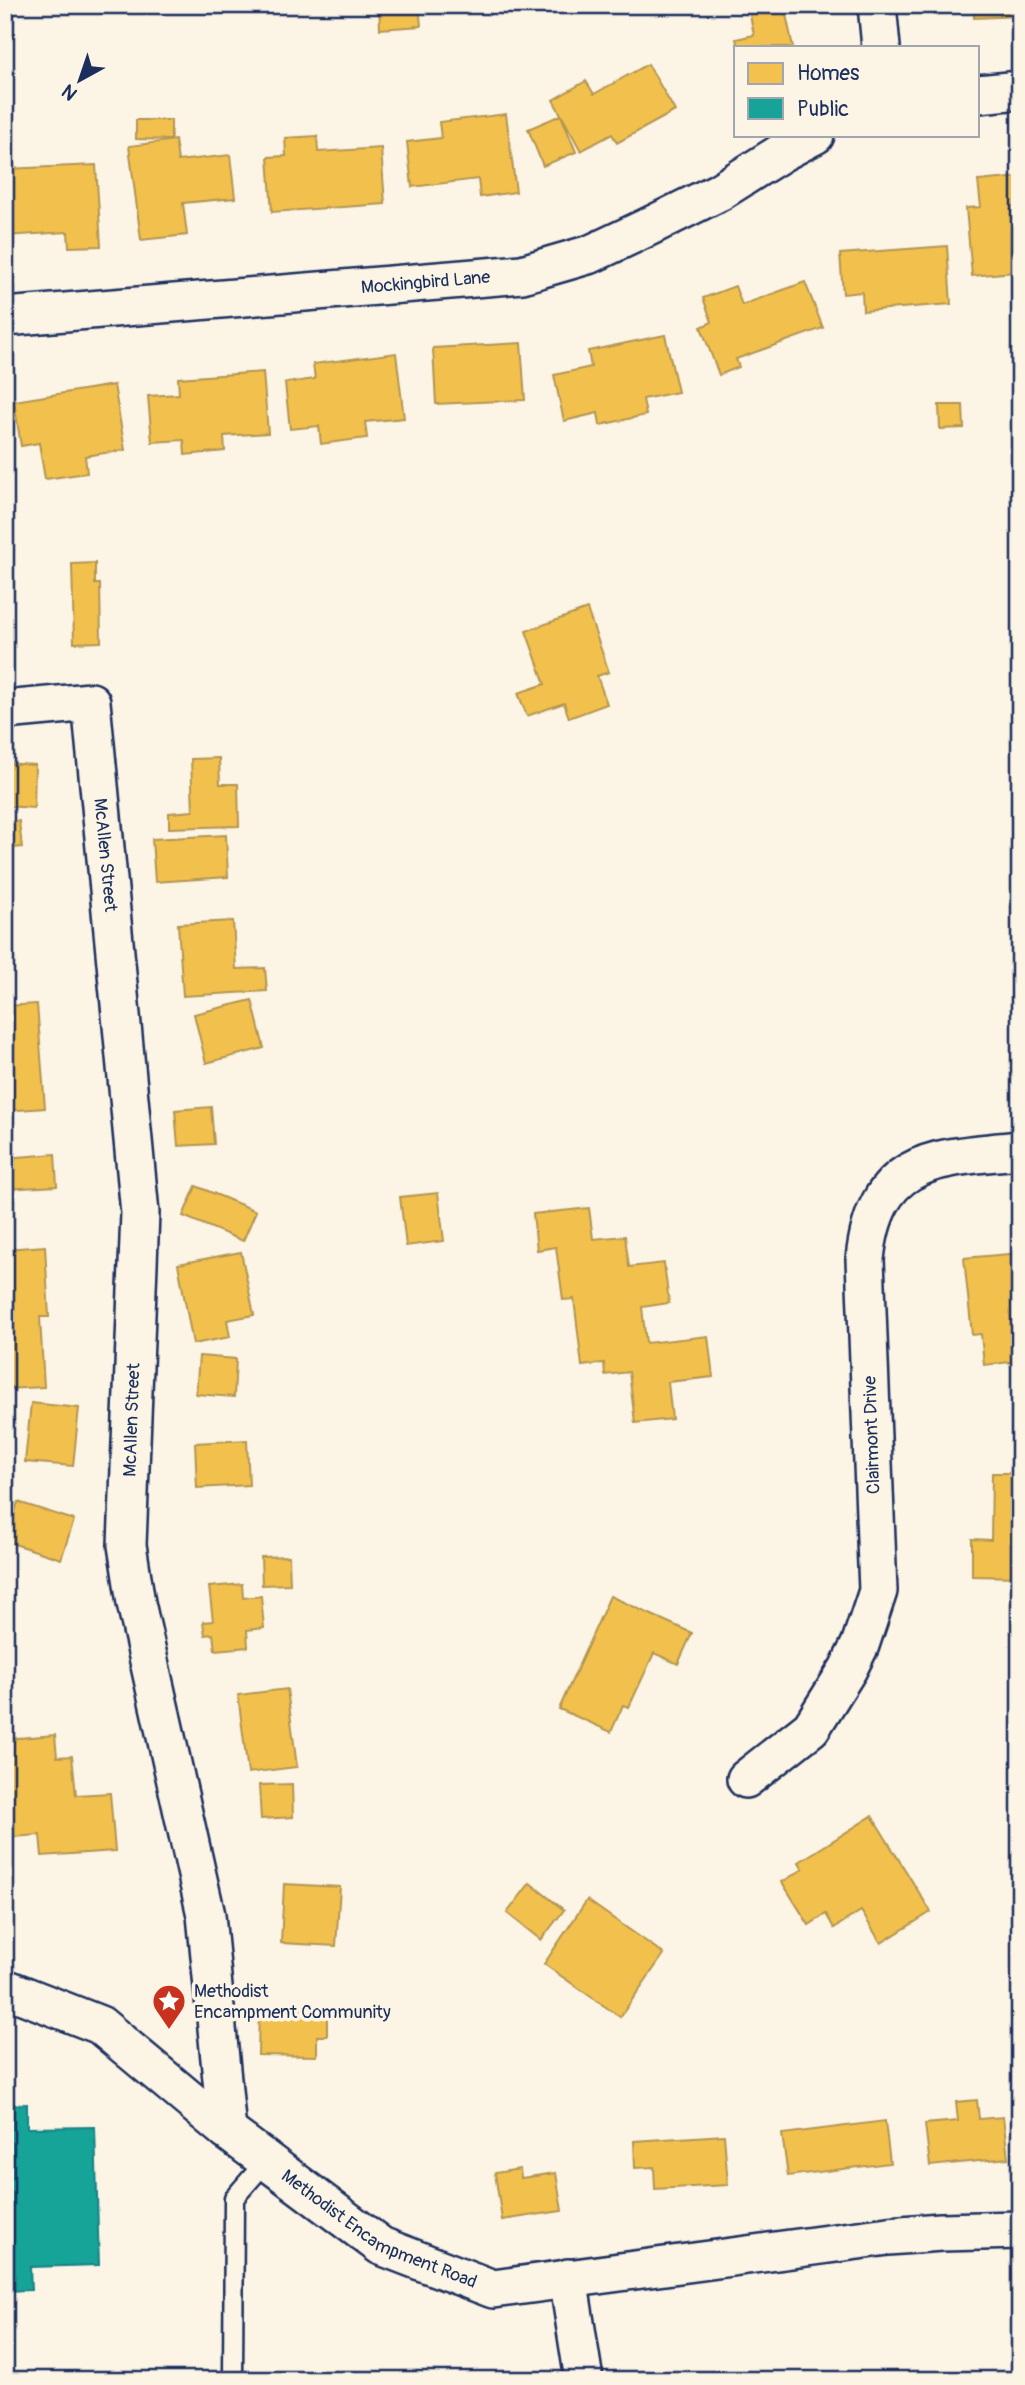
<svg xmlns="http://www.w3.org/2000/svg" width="1025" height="2385" viewBox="0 0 1025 2385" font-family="Pangolin,sans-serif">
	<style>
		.homes { fill: #f2c14e; stroke: #b29553; stroke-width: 2 }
		.public { fill: #17a398; stroke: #188087; stroke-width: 2 }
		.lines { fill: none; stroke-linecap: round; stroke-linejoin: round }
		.service-casing { stroke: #1b2f5e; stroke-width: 23 }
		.minor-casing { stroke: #1b2f5e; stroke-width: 42 }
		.service { stroke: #fcf5e5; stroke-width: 18 }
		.minor { stroke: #fcf5e5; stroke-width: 37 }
		.labels { text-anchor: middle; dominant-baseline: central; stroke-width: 7; stroke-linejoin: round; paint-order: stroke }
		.street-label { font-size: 18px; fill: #1b2f5e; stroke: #fcf5e5 }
		.poi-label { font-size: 18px; fill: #1b2f5e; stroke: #fcf5e5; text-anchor: start }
	</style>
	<rect width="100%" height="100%" fill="#fcf5e5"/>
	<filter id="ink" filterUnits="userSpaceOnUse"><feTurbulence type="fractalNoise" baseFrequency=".0143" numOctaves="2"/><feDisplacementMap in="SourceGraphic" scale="14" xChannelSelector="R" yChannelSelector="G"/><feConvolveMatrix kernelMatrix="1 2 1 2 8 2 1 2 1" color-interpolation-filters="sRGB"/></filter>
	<g filter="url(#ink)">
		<!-- homes -->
		<g class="homes">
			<path d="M379,5H419L421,26L380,29Z"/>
			<path d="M748,5H784L793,47H738L736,39L754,35Z"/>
			<path d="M974,5H1020V16L974,18Z"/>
			<path d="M648,64L675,111L617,143L612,134L581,151L553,100L586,81L594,94Z"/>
			<path d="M506,114L516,192L480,197L478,179L412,187L407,142L441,138L439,122Z"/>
			<path d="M561,115L576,152L543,166L528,129Z"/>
			<path d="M136,120H171V140L136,139Z"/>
			<path d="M317,136L318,152L381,148L385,204L272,212L268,157L286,156L285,138Z"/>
			<path d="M175,140L178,161L230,155L235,198L183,203L187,235L141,240L129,146Z"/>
			<path d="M96,165L101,246L69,247L68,232L5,236V169Z"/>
			<path d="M1020,177V247L1011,248L1014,272L972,276L966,208L981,207L978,181Z"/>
			<path d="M947,246L951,304L863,311L862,292L843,294L840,254Z"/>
			<path d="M805,282L823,328L736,359L739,367L719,375L701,327L712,322L703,298L735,286L742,305Z"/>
			<path d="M665,335L678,392L643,399L646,415L600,425L598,413L564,421L554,375L591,367L588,351Z"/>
			<path d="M521,343L525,400L436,404L433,348Z"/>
			<path d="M396,353L404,418L365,422L367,438L321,444L319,426L290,429L285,383L315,379L313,364Z"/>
			<path d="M263,372L268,433L224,436L225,451L185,455L184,440L152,442L148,396L179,394L178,378Z"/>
			<path d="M114,385L125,450L85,456L87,473L45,479L39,443L21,446L14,401Z"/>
			<path d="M939,405H963L964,428L940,429Z"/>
			<path d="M95,563V584H100L101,642L74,643L72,564Z"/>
			<path d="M587,609L609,672L597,676L607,704L569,718L564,703L527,716L518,693L545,684L526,631Z"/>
			<path d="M219,758L220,784H238L239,826L169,828V813L193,811L191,759Z"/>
			<path d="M5,763L35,765L34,808L5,806Z"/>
			<path d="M19,821L22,847L5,849V822Z"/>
			<path d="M226,835L228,877L155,882L152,839Z"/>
			<path d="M233,921L236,969L265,968L267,991L183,996L178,924Z"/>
			<path d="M252,1000L264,1048L206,1063L194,1014Z"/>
			<path d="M37,1004L45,1108L5,1111V1006Z"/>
			<path d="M211,1107L214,1144L178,1146L175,1110Z"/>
			<path d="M55,1154L57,1186L5,1189V1158Z"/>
			<path d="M196,1186L256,1211L243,1241L183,1216Z"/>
			<path d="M438,1193L444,1241L406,1246L400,1197Z"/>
			<path d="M589,1208L593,1239L625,1236L629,1267L664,1263L669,1303L642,1307L646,1343L708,1336L713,1377L668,1382L672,1419L635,1423L629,1372L605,1375L604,1363L582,1366L574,1299L563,1300L556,1247L537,1250L533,1214Z"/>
			<path d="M45,1246L49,1317H40L44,1387L5,1389V1249Z"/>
			<path d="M241,1252L254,1315L227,1320L230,1337L193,1344L178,1264Z"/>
			<path d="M1020,1253V1361L984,1365L981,1334L972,1335L964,1258Z"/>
			<path d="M199,1356L236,1359L234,1397L196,1394Z"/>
			<path d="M31,1403L79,1408L73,1466L25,1462Z"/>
			<path d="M247,1440L249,1485L197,1488L195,1443Z"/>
			<path d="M992,1473H1020V1577L972,1576V1539L991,1540Z"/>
			<path d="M18,1502L74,1520L61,1559L5,1541Z"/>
			<path d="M289,1556L290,1584L262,1585L261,1557Z"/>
			<path d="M242,1584L243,1598L261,1596L264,1628L247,1630L248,1647L215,1650L213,1634L205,1635L203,1622L213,1621L209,1587Z"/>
			<path d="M610,1596L692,1633L678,1664L654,1653L629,1707L623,1705L611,1732L559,1709Z"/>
			<path d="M287,1689L297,1767L248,1773L238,1695Z"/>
			<path d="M55,1735L57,1757L72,1756L76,1795L110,1793L115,1851L42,1856L40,1835L13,1837L5,1739Z"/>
			<path d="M292,1784L293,1817L261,1819L259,1785Z"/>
			<path d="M872,1816L931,1912L881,1943L861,1911L834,1928L826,1914L809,1925L782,1882L803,1869L799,1862Z"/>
			<path d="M530,1883L564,1910L541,1940L507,1913Z"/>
			<path d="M284,1884L340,1887L336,1946L281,1943Z"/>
			<path d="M587,1900L664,1954L620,2017L544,1964Z"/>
			<path d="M259,2008L327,2009V2036H317V2056L258,2055Z"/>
			<path d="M977,2100L979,2119L1003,2117L1008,2158L930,2166L925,2124L958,2121L956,2102Z"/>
			<path d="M885,2121L890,2163L788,2176L782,2134Z"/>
			<path d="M724,2135L728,2185L655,2189L654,2167L635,2168L634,2141Z"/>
			<path d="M520,2169L521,2178L556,2173L562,2211L502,2220L495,2173Z"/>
		</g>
		<!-- public -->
		<path class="public" d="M27,2104V2128L95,2127L99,2265L30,2267L31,2290L5,2291V2105Z"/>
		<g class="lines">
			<defs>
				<path id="service" d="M233,2380L234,2198L267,2160"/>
				<g id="minor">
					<path d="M877,5L881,47"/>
					<path d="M978,94L1020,90"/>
					<path id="s1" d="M5,317L522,274L591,254L646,228L719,192L781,153L815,135"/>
					<path id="s2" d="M5,710L91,702L140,1213L127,1545L136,1603L206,1915L227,2131"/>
					<path d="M746,1779L811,1728L848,1669L860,1645L878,1591L865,1259C876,1157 934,1158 1020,1150"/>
					<path id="s3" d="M5,1988L100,2025L227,2131L381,2246L493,2289L888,2236L941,2232L1020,2230"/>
					<path d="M568,2278L584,2380"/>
				</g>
			</defs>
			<!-- service casing -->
			<use href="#service" class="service-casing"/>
			<!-- minor casing -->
			<use href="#minor" class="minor-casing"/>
			<!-- service -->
			<use href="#service" class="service"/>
			<!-- minor -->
			<use href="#minor" class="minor"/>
		</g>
	</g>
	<!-- icons -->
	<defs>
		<symbol id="sight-pin" viewBox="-11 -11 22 30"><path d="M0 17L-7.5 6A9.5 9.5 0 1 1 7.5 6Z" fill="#c8321e" stroke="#fcf5e5"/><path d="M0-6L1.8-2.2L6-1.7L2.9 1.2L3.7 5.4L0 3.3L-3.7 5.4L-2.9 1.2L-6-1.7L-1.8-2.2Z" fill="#fff"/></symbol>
	</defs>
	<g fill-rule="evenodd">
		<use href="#sight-pin" x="150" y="1982" width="38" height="52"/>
	</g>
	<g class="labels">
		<!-- street labels -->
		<g class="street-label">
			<text stroke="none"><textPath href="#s1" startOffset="422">Mockingbird Lane</textPath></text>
			<text stroke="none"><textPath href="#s2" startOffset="240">McAllen Street</textPath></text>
			<text transform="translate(132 1420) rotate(-88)">McAllen Street</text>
			<text transform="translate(872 1435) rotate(-92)">Clairmont Drive</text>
			<text stroke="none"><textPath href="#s3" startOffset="450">Methodist Encampment Road</textPath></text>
		</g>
		<!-- poi labels -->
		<g class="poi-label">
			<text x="194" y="1991">Methodist<tspan x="194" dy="21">Encampment Community</tspan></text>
		</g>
	</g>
	<!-- margin -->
	<rect width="1025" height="2385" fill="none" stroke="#fcf5e5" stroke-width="28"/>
	<rect x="14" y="14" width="997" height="2357" fill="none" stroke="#1b2f5e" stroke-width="2.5" filter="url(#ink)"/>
	<!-- legend -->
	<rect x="734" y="46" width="245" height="91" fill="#fcf5e5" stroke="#a2a6af" stroke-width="2"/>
	<rect x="748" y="63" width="35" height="21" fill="#f2c14e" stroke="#a2a6af" stroke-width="2"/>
	<text x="797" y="80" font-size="21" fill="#1b2f5e">Homes</text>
	<rect x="748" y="98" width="35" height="21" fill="#17a398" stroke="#a2a6af" stroke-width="2"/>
	<text x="797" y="116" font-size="21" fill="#1b2f5e">Public</text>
	<!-- north arrow -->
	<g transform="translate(80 80) rotate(220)" stroke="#fcf5e5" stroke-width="5" paint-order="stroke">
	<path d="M0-5L12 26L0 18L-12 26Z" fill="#1b2f5e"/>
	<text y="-10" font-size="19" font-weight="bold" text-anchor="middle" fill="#1b2f5e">N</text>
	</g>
</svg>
